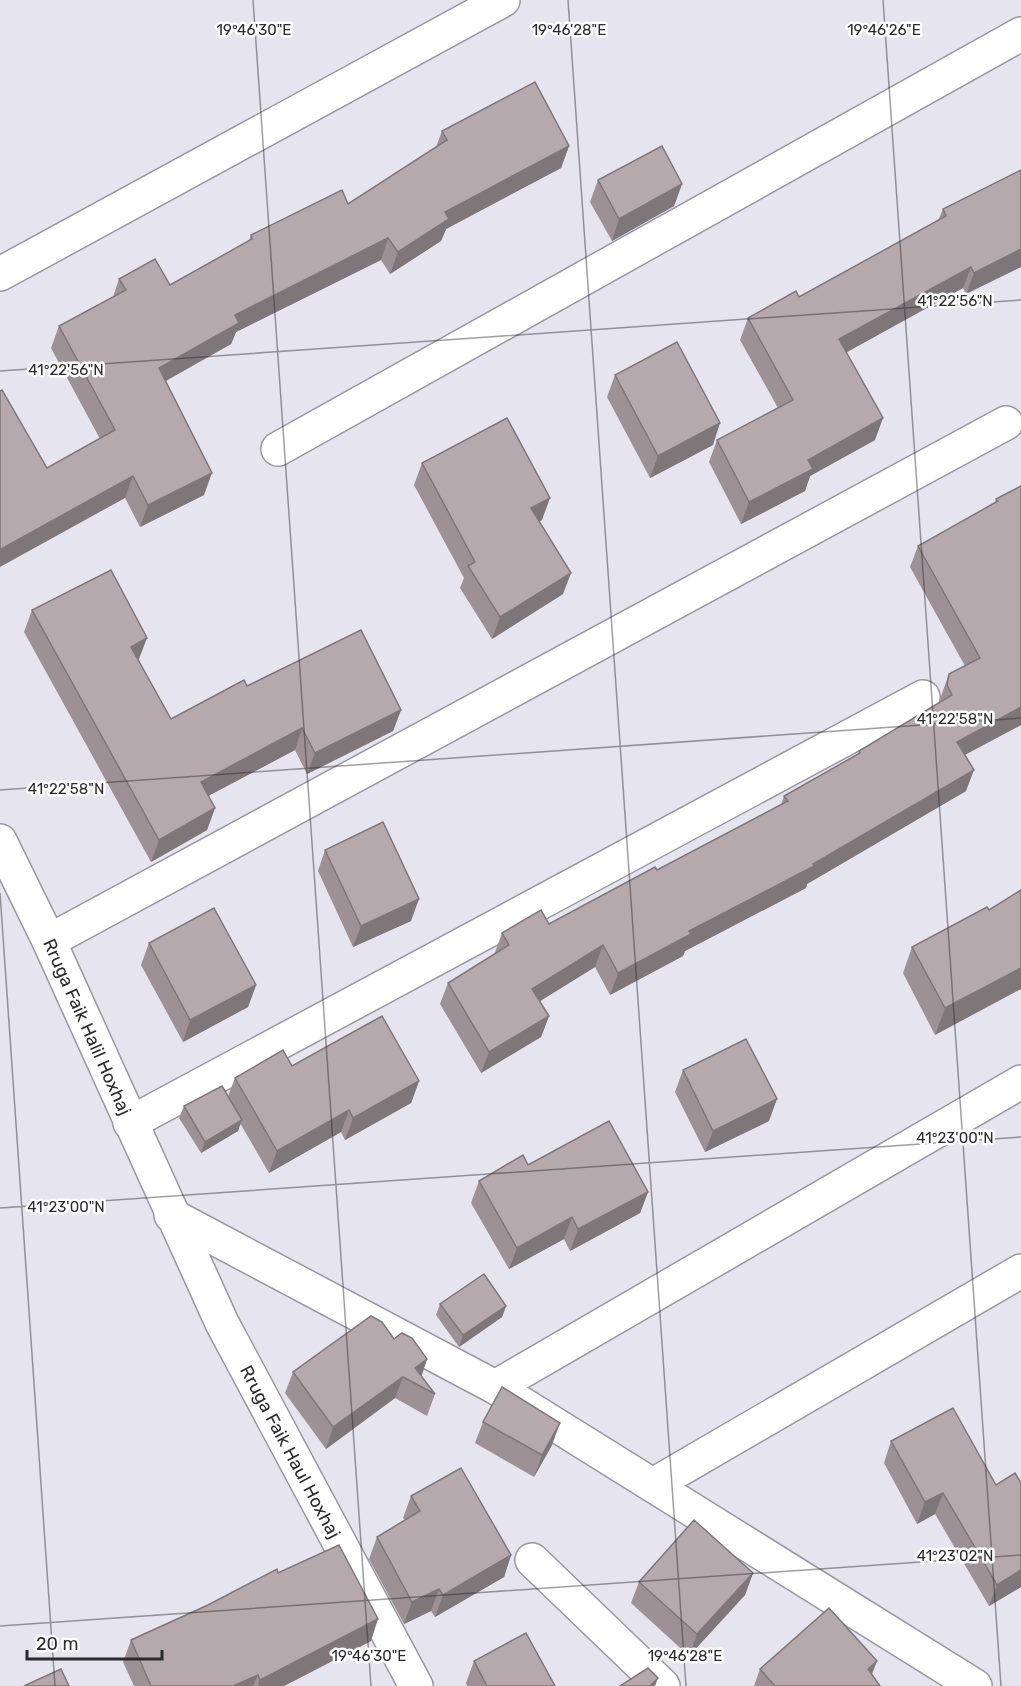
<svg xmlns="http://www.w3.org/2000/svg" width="1021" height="1686" viewBox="0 0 1021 1686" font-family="Rubik,sans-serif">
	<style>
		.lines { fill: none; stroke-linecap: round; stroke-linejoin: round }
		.minor-casing { stroke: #9997a2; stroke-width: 36 }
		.minor { stroke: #fff; stroke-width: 33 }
		.wall { fill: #9d9196 }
		.shaded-wall { fill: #7f767a }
		.building { fill: #b6a9ae; stroke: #7f767a; stroke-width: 1.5 }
		.ticks { fill: none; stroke: #2b2b2f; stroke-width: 1.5; stroke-opacity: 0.45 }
		.labels { text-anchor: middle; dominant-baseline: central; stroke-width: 5; stroke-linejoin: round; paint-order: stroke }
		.street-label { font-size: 18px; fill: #2b2b2f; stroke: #fff }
		.ticks-label { font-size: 15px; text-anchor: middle; fill: #2b2b2f; stroke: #fff; stroke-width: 5; stroke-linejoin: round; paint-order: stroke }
	</style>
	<rect width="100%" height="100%" fill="#e5e4ef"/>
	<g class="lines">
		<defs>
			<g id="minor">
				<path d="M0,274L503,0"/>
				<path d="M278,449L1021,34"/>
				<path d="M0,841L49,941L222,1323L416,1686"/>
				<path d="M49,941L1006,423"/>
				<path d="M130,1123L923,697"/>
				<path d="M171,1215L495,1387L975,1686"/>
				<path d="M495,1387L1021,1082"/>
				<path d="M653,1485L1021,1271"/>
				<path d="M532,1560L663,1686"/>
			</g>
		</defs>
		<!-- minor casing -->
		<use href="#minor" class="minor-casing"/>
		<!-- minor -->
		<use href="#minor" class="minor"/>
	</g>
	<!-- wall -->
	<g class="wall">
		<path d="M442,131L569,146L561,168L446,229L441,241L390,274L381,260L236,332L231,344L166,381L204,495L140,527L125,498L47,468L100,439L51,348L59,326L113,297L119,279L170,285L249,241L251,235L348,204L436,147Z"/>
		<path d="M1021,170L966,294L963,288L846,352L875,440L810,476L805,491L741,524L709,462L717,440L778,408L740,340L748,318L799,297L938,221L943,209Z"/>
		<path d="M598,180L682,184L674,206L612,241L590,202Z"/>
		<path d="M615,375L713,445L650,478L607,397Z"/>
		<path d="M422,463L542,520L539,521L563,594L492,639L460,588L464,578L414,485Z"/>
		<path d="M1021,486V725L965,755L966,791L807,884L806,888L685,951L683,956L610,995L595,967L540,1001L549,1016L541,1037L481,1073L440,1004L448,983L494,955L502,933L549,924L657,870L781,805L784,796L858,754L859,751L940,702L941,696L949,674L965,666L910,567L918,546L995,503L996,499Z"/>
		<path d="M32,610L139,659L138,660L171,719L247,686L401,710L393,731L307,774L295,750L208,796L215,808L207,830L151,862L24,632Z"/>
		<path d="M325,850L411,921L353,947L318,871Z"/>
		<path d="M989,910L935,1035L903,973L912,947Z"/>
		<path d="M149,943L256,985L248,1007L183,1042L141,965Z"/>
		<path d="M292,1066L419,1081L411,1103L345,1140L341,1132L269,1173L240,1123L238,1131L201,1153L179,1118L184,1106L228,1096L235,1078Z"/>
		<path d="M683,1070L769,1121L705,1152L675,1092Z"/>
		<path d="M528,1165L648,1192L640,1213L570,1251L564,1239L509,1269L471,1203L479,1181Z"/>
		<path d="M440,1304L506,1306L502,1317L459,1347L436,1315Z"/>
		<path d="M394,1339L427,1359L421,1376L435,1394L427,1416L395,1398L326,1449L285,1393L293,1372Z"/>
		<path d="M483,1422L552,1445L534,1477L475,1443Z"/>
		<path d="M891,1441L996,1485L1021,1483V1587L989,1606L935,1514L917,1524L884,1463Z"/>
		<path d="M411,1496L511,1555L504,1577L435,1617L431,1611L404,1624L369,1559L377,1537L405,1520L403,1518Z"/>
		<path d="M278,1573L371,1641L284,1686H134L123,1662L131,1640Z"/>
		<path d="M753,1573L745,1595L689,1656L631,1603L639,1582Z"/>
		<path d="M474,1661L555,1686H467L466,1683Z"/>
		<path d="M760,1669L872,1674L880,1686H754Z"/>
	</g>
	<!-- shaded-wall -->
	<g class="shaded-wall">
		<path d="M569,146L561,168L446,229L441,241L390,274L398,252L445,212Z"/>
		<path d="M682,184L674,206L612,241L619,219Z"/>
		<path d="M388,238L381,260L236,332L231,344L151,389L159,368L235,315Z"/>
		<path d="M1021,249V267L966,294L974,273Z"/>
		<path d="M971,267L963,288L831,361L839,339Z"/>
		<path d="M883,418L875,440L810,476L805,491L741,524L749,502L808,460Z"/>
		<path d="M720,423L713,445L650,478L658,456Z"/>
		<path d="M212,473L204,495L140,527L148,505Z"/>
		<path d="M133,476L125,498L0,567V551L1,549Z"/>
		<path d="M550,498L542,520L523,530L531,508Z"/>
		<path d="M571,573L563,594L492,639L500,617Z"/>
		<path d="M147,638L139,659L123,668L131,647Z"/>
		<path d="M1021,707V725L949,763L957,742Z"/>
		<path d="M401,710L393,731L307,774L315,753Z"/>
		<path d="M302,728L295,750L193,804L201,782Z"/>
		<path d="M974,770L966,791L807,884L806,888L685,951L683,956L610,995L618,973L689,931L813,864Z"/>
		<path d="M215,808L207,830L151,862L159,840Z"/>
		<path d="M419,899L411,921L353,947L361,926Z"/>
		<path d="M603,945L595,967L524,1011L532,989Z"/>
		<path d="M1021,968V989L935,1035L945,1008Z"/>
		<path d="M256,985L248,1007L183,1042L190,1020Z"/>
		<path d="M549,1016L541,1037L481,1073L489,1052Z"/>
		<path d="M419,1081L411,1103L345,1140L353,1118Z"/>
		<path d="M777,1099L769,1121L705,1152L713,1131Z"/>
		<path d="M349,1110L341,1132L269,1173L277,1151Z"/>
		<path d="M242,1120L238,1131L201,1153L205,1142Z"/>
		<path d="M648,1192L640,1213L570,1251L578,1229Z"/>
		<path d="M572,1217L564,1239L509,1269L517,1248Z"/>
		<path d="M506,1306L502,1317L459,1347L463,1335Z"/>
		<path d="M427,1359L420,1381L415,1368Z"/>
		<path d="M403,1377L395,1398L326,1449L333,1427Z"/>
		<path d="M560,1423L552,1445L534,1477L542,1455Z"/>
		<path d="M943,1493L935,1514L917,1524L925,1502Z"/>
		<path d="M511,1555L504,1577L435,1617L443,1595Z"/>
		<path d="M1021,1570V1587L989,1606L997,1585Z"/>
		<path d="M753,1573L745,1595L689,1656L697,1634Z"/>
		<path d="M439,1589L431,1611L404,1624L412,1602Z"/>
		<path d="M378,1619L371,1641L284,1686H258L260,1680Z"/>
		<path d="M877,1661L869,1682L868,1669Z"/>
		<path d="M258,1675L253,1686H233Z"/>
		<path d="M658,1678L655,1686H650Z"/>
	</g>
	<!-- building -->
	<g class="building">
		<path d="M535,82L569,146L445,212L449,219L398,252L388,238L235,315L239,323L159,368L212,473L148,505L133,476L1,549L2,551L0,552V391L2,390L47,468L115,430L59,326L126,290L119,279L155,259L170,285L252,239L251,235L342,190L348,204L447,140L442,131Z"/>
		<path d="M662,146L682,184L619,219L598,180Z"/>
		<path d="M1021,170V249L974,273L971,267L839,339L883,418L808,460L813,469L749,502L717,440L793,400L748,318L796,291L799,297L946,216L943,209Z"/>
		<path d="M677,342L720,423L658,456L615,375Z"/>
		<path d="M507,418L550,498L531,508L571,573L500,617L468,566L475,562L422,463Z"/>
		<path d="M1021,486V707L957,742L974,770L813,864L814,866L689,931L691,934L618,973L603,945L532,989L549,1016L489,1052L448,983L509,945L502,933L541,910L549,924L655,867L657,870L788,801L784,796L860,753L859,751L952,695L947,685L949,674L980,658L918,546L998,501L996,499Z"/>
		<path d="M111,570L147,638L131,647L171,719L244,680L247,686L361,630L401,710L315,753L302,728L201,782L215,808L159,840L32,610Z"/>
		<path d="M383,822L419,899L361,926L325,850Z"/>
		<path d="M1021,890V968L945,1008L912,947L987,907L989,910Z"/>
		<path d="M214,908L256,985L190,1020L149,943Z"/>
		<path d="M382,1016L419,1081L353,1118L349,1110L277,1151L235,1078L283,1050L292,1066Z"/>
		<path d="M746,1039L777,1099L713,1131L683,1070Z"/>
		<path d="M222,1086L242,1120L205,1142L184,1106Z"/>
		<path d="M609,1121L648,1192L578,1229L572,1217L517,1248L479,1181L523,1155L528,1165Z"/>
		<path d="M484,1274L506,1306L463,1335L440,1304Z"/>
		<path d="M371,1316L382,1322L394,1339L402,1333L412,1338L427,1359L415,1368L435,1394L403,1377L333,1427L293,1372Z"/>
		<path d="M502,1387L560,1423L542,1455L483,1422Z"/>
		<path d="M953,1408L996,1485L1015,1473L1021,1483V1570L997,1585L943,1493L925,1502L891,1441Z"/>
		<path d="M461,1468L511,1555L443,1595L439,1589L412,1602L377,1537L420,1511L411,1496Z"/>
		<path d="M694,1520L753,1573L697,1634L639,1582Z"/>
		<path d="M339,1545L378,1619L260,1680L258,1675L233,1686H151L131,1640L208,1605L277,1569L278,1573Z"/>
		<path d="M829,1608L877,1661L868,1669L880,1686H775L760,1669Z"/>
		<path d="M526,1633L555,1686H487L474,1661Z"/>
		<path d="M648,1668L658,1678L650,1686H620Z"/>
		<path d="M61,1669L69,1686H24Z"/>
	</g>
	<!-- ticks -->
	<path class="ticks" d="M253,0L371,1686M568,0L686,1686M883,0L1001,1686M0,371L1021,300M0,790L1021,718M0,893L55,1686M0,1208L1021,1137M0,1626L1021,1555"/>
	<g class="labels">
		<!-- street labels -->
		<g class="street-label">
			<text transform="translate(87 1027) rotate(66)">Rruga Faik Halil Hoxhaj</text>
			<text transform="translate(290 1452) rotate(62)">Rruga Faik Haul Hoxhaj</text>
		</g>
	</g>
	<g class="ticks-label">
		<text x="254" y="35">19°46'30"E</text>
		<text x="569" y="35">19°46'28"E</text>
		<text x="884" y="35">19°46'26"E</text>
		<text x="955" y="306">41°22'56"N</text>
		<text x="66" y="375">41°22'56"N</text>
		<text x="955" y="724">41°22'58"N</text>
		<text x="66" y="794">41°22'58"N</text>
		<text x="955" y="1143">41°23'00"N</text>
		<text x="66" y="1212">41°23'00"N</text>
		<text x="955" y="1561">41°23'02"N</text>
		<text x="369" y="1661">19°46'30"E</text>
		<text x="685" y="1661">19°46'28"E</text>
	</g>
	<!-- scale -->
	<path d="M27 1650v9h135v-9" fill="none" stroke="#2b2b2f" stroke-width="3"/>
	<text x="36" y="1650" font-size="18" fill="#2b2b2f" stroke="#ffffff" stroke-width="4.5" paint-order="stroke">20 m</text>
</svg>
